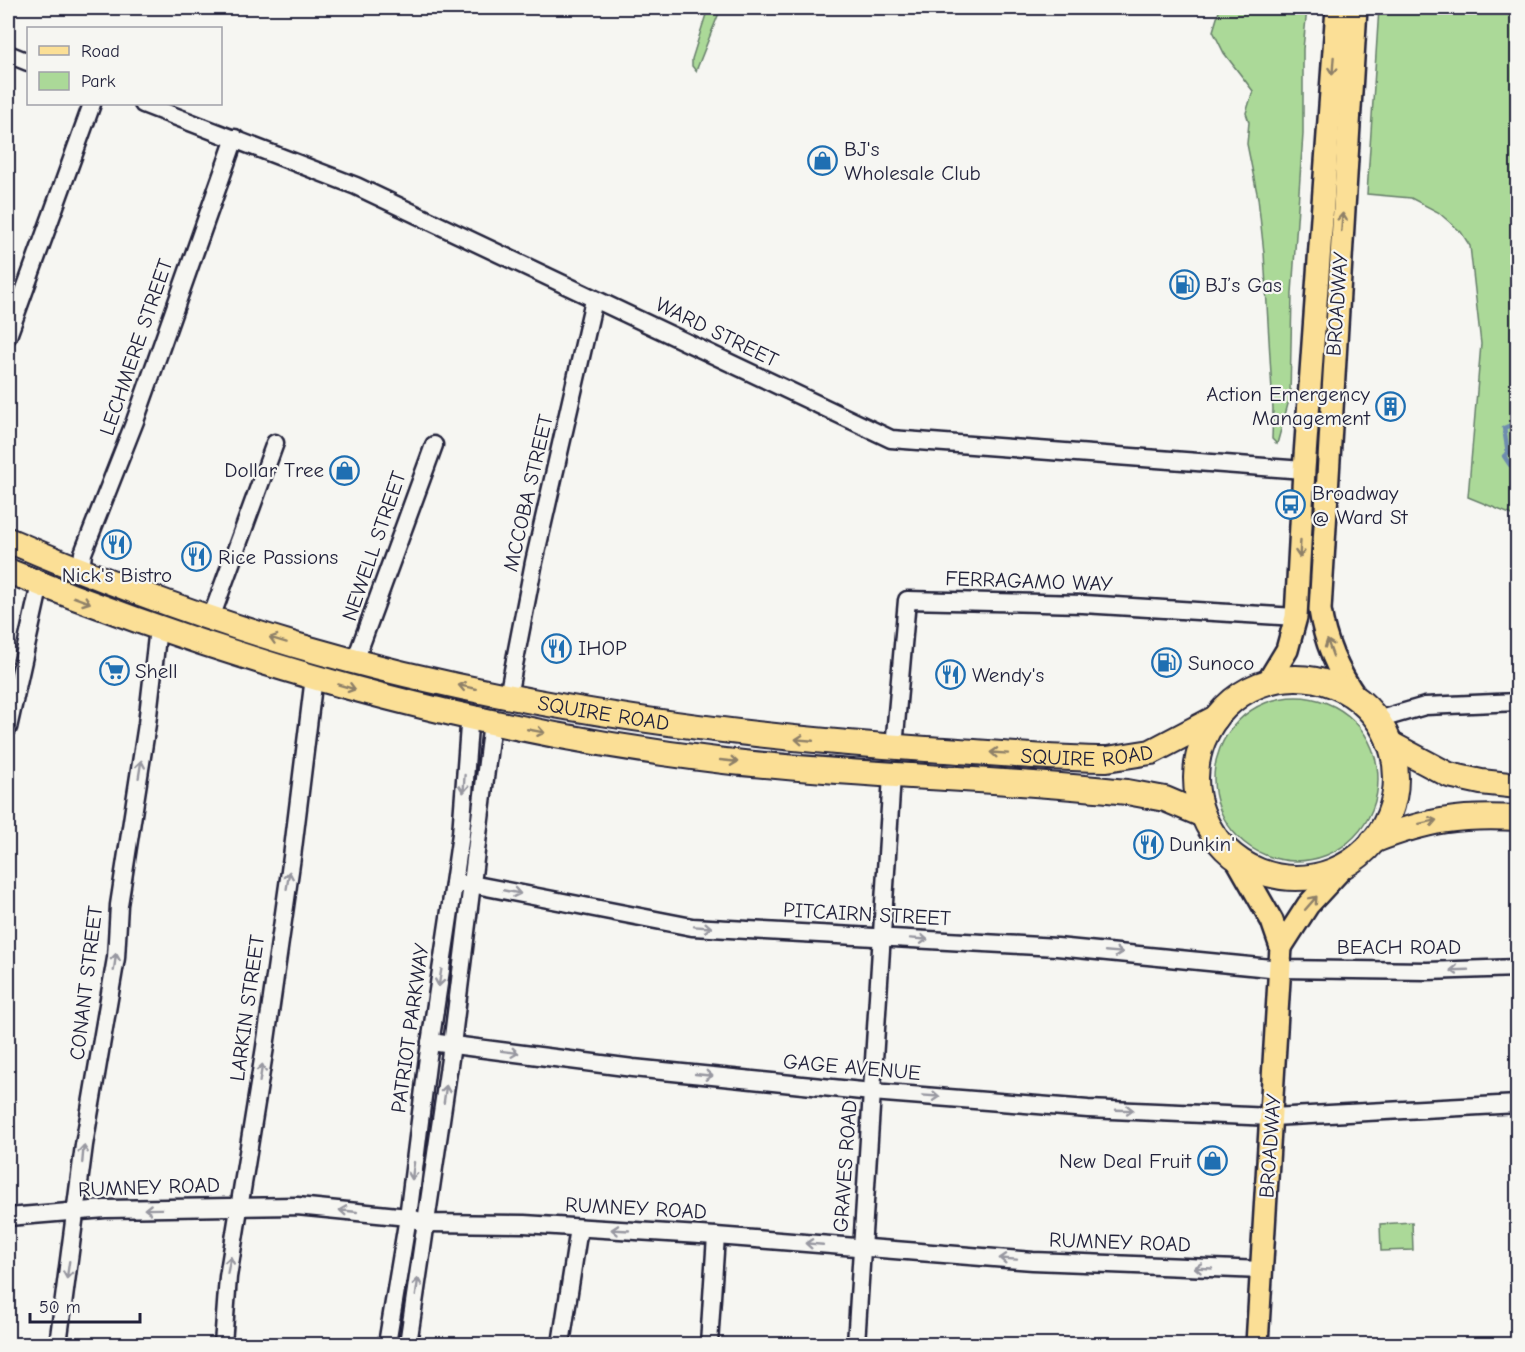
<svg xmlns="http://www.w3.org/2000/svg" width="1525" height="1352" viewBox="0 0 1525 1352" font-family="'Comic Neue',sans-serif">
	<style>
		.green { fill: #abd998; stroke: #667e6a; stroke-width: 1.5 }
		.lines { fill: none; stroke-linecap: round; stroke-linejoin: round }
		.stream { stroke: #6e8caf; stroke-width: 4.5 }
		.minor-casing { stroke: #22223b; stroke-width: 21 }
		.major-casing { stroke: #22223b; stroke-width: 26 }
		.highway-casing { stroke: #22223b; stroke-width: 28 }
		.minor { stroke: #f6f6f2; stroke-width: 16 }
		.major { stroke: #fbdf96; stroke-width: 21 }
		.highway { stroke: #fbdf96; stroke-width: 24 }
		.oneway { stroke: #8e8068 }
		.oneway2 { stroke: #9797a0 }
		.labels { text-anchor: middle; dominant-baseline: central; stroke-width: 4.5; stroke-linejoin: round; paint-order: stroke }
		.poi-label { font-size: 21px; fill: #22223b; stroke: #f6f6f2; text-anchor: start }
		.street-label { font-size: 21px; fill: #22223b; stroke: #f6f6f2 }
	</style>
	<rect width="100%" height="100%" fill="#f6f6f2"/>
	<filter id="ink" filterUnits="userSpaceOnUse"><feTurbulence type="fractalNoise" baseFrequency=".0167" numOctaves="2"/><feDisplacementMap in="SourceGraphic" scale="12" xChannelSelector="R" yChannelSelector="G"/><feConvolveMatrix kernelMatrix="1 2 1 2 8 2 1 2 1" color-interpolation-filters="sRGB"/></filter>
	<g filter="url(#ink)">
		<!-- green -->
		<g class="green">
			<path d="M708,8H721L696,71L692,66V59Z"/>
			<path d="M1220,8H1307L1303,49V134L1292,293L1290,397L1277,444L1272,439L1273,409L1264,253L1258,198L1247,144L1249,122L1246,113L1253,91L1224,53L1213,31Z"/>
			<path d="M1379,8H1517V517L1468,497L1481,344L1470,246L1461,232L1438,212L1411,198L1367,194Z"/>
			<circle cx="1296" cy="779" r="82"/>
			<path d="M1412,1222L1413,1250L1381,1251L1380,1224Z"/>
		</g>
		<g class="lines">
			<!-- stream -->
			<path class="stream" d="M1510,465L1504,456L1508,453L1504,428L1518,422"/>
			<defs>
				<g id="minor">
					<path d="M8,54L28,62"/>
					<path d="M143,104L356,186L891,439L1304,470"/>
					<path d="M8,336L92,104"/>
					<path d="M81,571L83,553L135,421L235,138"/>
					<path d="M211,618L275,443"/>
					<path d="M355,661L434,445"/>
					<path d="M508,696L534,562L594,300"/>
					<path d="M1377,720L1425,706L1518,702"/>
					<path d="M8,728L40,584"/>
					<path d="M894,747L907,600L1083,604L1296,617"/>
					<path d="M454,884H471L692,927L1057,947L1280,969L1427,971L1518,968"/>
					<path d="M430,1042L633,1068L872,1092L1088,1109L1272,1117L1518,1104"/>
					<path d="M8,1217L105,1209L297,1206L408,1217L426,1223L524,1224L716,1236L1033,1261L1262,1270"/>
					<path d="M58,1344L84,1145L116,958L119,905L147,724L158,628"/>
					<path d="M223,1344L228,1277L265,1047L292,857L314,677"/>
					<path d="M387,1344L408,1217L428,1057L451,904L461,834L469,726L473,718"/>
					<path d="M408,1344L452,1045L492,722"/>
					<path d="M561,1344L579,1228"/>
					<path d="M709,1344L716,1236"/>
					<path d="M856,1344L892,776"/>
				</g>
				<g id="major">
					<path d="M1356,8L1320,610C1325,643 1338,672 1357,699"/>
					<path d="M1267,683L1287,650L1296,617L1304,470L1337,8"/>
					<path d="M1236,858L1272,921L1281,947L1257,1344"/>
					<path d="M1281,947L1308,905L1346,864"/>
				</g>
				<g id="highway">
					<path id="s1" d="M8,540C101,580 197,616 295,645C500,705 713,735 926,749C986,752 1047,759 1107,759L1151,752L1216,718"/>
					<path d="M8,571C238,664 477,732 724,761C858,776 993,778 1127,792L1165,799L1203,815"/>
					<circle cx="1296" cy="778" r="100"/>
					<path d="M1389,743L1449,775L1481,782L1518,786"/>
					<path d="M1373,841C1427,820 1459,815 1518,818"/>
				</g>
			</defs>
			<!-- minor casing -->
			<use href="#minor" class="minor-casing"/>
			<!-- major casing -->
			<use href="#major" class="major-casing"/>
			<!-- highway casing -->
			<use href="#highway" class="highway-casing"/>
			<!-- minor -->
			<use href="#minor" class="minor"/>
			<!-- major -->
			<use href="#major" class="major"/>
			<!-- highway -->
			<use href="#highway" class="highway"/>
		</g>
		<!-- one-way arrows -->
		<defs><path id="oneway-shaft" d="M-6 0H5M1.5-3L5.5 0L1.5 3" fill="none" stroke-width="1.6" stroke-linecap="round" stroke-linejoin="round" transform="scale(1.5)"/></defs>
		<g class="oneway">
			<use href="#oneway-shaft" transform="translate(1333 66) rotate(94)"/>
			<use href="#oneway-shaft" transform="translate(1342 222) rotate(-86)"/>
			<use href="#oneway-shaft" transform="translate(1300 549) rotate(93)"/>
			<use href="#oneway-shaft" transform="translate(82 600) rotate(21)"/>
			<use href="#oneway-shaft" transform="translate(278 640) rotate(-163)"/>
			<use href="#oneway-shaft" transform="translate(1330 648) rotate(-110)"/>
			<use href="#oneway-shaft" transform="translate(347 687) rotate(16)"/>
			<use href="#oneway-shaft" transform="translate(467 687) rotate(-168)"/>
			<use href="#oneway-shaft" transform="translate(536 731) rotate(11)"/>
			<use href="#oneway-shaft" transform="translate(804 740) rotate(-175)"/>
			<use href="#oneway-shaft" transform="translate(999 753) rotate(-176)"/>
			<use href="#oneway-shaft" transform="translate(729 761) rotate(6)"/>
			<use href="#oneway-shaft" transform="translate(1428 822) rotate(-12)"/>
			<use href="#oneway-shaft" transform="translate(1311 903) rotate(-49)"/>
		</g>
		<g class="oneway2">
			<use href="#oneway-shaft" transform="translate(140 769) rotate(-81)"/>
			<use href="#oneway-shaft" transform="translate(464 784) rotate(94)"/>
			<use href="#oneway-shaft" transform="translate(288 880) rotate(-81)"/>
			<use href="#oneway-shaft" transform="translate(512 892) rotate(11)"/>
			<use href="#oneway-shaft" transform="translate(703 927) rotate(4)"/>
			<use href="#oneway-shaft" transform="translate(919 939) rotate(4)"/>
			<use href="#oneway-shaft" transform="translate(1114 952) rotate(5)"/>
			<use href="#oneway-shaft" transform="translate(115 962) rotate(-82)"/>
			<use href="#oneway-shaft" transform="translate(1459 970) rotate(178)"/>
			<use href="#oneway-shaft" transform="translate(440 978) rotate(99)"/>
			<use href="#oneway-shaft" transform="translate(510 1052) rotate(7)"/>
			<use href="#oneway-shaft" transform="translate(261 1073) rotate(-81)"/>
			<use href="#oneway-shaft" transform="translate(704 1075) rotate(6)"/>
			<use href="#oneway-shaft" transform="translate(445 1094) rotate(-82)"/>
			<use href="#oneway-shaft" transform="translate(931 1096) rotate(4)"/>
			<use href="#oneway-shaft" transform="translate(1125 1110) rotate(2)"/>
			<use href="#oneway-shaft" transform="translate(83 1154) rotate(-85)"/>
			<use href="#oneway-shaft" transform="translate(413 1171) rotate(97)"/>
			<use href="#oneway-shaft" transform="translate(153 1209) rotate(179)"/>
			<use href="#oneway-shaft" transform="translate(348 1211) rotate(-174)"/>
			<use href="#oneway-shaft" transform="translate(620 1230) rotate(-177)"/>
			<use href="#oneway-shaft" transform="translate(814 1244) rotate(-175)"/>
			<use href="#oneway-shaft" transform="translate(1008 1259) rotate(-176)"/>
			<use href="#oneway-shaft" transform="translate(229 1265) rotate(-80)"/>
			<use href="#oneway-shaft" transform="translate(1203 1268) rotate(-177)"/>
			<use href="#oneway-shaft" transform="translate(68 1270) rotate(98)"/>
			<use href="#oneway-shaft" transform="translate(417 1287) rotate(-82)"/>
		</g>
	</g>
	<!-- icons -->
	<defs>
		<symbol id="shop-ring" viewBox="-11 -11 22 22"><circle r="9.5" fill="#f6f6f2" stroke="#1f6fb2" stroke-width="1.5"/><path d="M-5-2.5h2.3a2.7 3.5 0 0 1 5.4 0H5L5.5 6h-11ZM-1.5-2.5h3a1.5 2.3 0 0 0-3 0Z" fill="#1f6fb2"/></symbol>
		<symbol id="fuel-ring" viewBox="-11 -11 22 22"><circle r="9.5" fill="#f6f6f2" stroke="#1f6fb2" stroke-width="1.5"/><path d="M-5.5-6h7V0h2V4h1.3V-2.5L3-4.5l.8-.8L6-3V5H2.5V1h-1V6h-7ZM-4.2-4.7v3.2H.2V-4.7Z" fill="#1f6fb2"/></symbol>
		<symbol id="building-ring" viewBox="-11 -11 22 22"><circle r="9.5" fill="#f6f6f2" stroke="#1f6fb2" stroke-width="1.5"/><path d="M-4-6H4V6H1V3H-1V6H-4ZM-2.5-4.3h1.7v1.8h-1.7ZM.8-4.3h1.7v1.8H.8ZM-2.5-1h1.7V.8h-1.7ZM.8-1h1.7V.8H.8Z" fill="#1f6fb2"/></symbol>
		<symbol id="bus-ring" viewBox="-11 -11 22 22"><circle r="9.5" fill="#f6f6f2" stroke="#1f6fb2" stroke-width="1.5"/><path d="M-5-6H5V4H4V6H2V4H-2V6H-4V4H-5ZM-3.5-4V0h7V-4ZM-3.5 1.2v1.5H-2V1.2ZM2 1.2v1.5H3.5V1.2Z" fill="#1f6fb2"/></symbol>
		<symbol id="restaurant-ring" viewBox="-11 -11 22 22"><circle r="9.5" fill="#f6f6f2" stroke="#1f6fb2" stroke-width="1.5"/><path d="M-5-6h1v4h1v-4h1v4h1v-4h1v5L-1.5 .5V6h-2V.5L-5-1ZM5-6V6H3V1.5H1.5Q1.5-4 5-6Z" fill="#1f6fb2"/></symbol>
		<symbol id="supermarket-ring" viewBox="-11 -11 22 22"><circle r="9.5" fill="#f6f6f2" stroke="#1f6fb2" stroke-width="1.5"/><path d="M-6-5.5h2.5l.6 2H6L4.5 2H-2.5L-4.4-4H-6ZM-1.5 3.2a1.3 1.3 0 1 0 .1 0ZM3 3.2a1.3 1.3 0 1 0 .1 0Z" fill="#1f6fb2"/></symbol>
	</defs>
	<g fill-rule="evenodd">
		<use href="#shop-ring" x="806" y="144" width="33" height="33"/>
		<use href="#fuel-ring" x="1168" y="268" width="33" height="33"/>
		<use href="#building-ring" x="1374" y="390" width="33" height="33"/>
		<use href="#shop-ring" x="328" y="454" width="33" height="33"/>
		<use href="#bus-ring" x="1274" y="488" width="33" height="33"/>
		<use href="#restaurant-ring" x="100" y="528" width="33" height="33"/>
		<use href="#restaurant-ring" x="180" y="540" width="33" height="33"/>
		<use href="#restaurant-ring" x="540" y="632" width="33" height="33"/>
		<use href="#fuel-ring" x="1150" y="646" width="33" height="33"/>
		<use href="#supermarket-ring" x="98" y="654" width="33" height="33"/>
		<use href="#restaurant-ring" x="934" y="658" width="33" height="33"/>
		<use href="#restaurant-ring" x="1132" y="828" width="33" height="33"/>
		<use href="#shop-ring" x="1196" y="1144" width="33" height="33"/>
	</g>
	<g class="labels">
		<!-- poi labels -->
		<g class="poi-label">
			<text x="844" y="149">BJ's<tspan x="844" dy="24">Wholesale Club</tspan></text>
			<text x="1205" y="285">BJ’s Gas</text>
			<text x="1370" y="394" text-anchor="end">Action Emergency<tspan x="1370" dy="24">Management</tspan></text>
			<text x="324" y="470" text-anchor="end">Dollar Tree</text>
			<text x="1312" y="493">Broadway<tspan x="1312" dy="24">@ Ward St</tspan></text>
			<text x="218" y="557">Rice Passions</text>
			<text x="117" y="575" text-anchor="middle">Nick's Bistro</text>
			<text x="578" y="648">IHOP</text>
			<text x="1188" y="663">Sunoco</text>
			<text x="135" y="671">Shell</text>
			<text x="972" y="675">Wendy's</text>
			<text x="1169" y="844">Dunkin'</text>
			<text x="1191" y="1161" text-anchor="end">New Deal Fruit</text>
		</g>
		<!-- street labels -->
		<g class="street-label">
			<text transform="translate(1337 304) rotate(-86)">BROADWAY</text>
			<text transform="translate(717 332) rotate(26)">WARD STREET</text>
			<text transform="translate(136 347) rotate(-71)">LECHMERE STREET</text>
			<text transform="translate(528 493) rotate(-77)">MCCOBA STREET</text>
			<text transform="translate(374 546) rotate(-71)">NEWELL STREET</text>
			<text transform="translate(1029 581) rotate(2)">FERRAGAMO WAY</text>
			<text stroke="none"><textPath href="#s1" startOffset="622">SQUIRE ROAD</textPath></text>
			<text stroke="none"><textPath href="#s1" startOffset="1108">SQUIRE ROAD</textPath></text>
			<text transform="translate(867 914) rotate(3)">PITCAIRN STREET</text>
			<text x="1399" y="947">BEACH ROAD</text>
			<text transform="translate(86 983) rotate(-83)">CONANT STREET</text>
			<text transform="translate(247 1008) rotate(-82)">LARKIN STREET</text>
			<text transform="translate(410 1028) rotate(-82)">PATRIOT PARKWAY</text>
			<text transform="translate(852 1067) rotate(5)">GAGE AVENUE</text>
			<text transform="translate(1270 1146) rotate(-86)">BROADWAY</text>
			<text transform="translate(845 1166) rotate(-86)">GRAVES ROAD</text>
			<text transform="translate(149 1187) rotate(-2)">RUMNEY ROAD</text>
			<text transform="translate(636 1208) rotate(3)">RUMNEY ROAD</text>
			<text transform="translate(1120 1242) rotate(2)">RUMNEY ROAD</text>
		</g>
	</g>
	<!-- margin -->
	<rect width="1525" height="1352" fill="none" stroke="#f6f6f2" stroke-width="30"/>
	<rect x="15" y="15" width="1495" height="1322" fill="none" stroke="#22223b" stroke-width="2" filter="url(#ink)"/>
	<!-- legend -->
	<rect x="27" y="27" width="195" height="78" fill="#f6f6f2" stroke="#a1a1a9" stroke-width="1.5"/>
	<rect x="39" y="46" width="30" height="9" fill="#fbdf96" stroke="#a1a1a9" stroke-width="1.5"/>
	<text x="81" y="57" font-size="18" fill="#22223b">Road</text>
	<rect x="39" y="72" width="30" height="18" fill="#abd998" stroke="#a1a1a9" stroke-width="1.5"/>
	<text x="81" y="87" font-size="18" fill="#22223b">Park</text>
	<!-- scale -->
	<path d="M30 1313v9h110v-9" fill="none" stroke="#22223b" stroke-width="3"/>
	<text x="39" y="1313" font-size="18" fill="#22223b" stroke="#f6f6f2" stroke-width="4.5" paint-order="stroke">50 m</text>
</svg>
